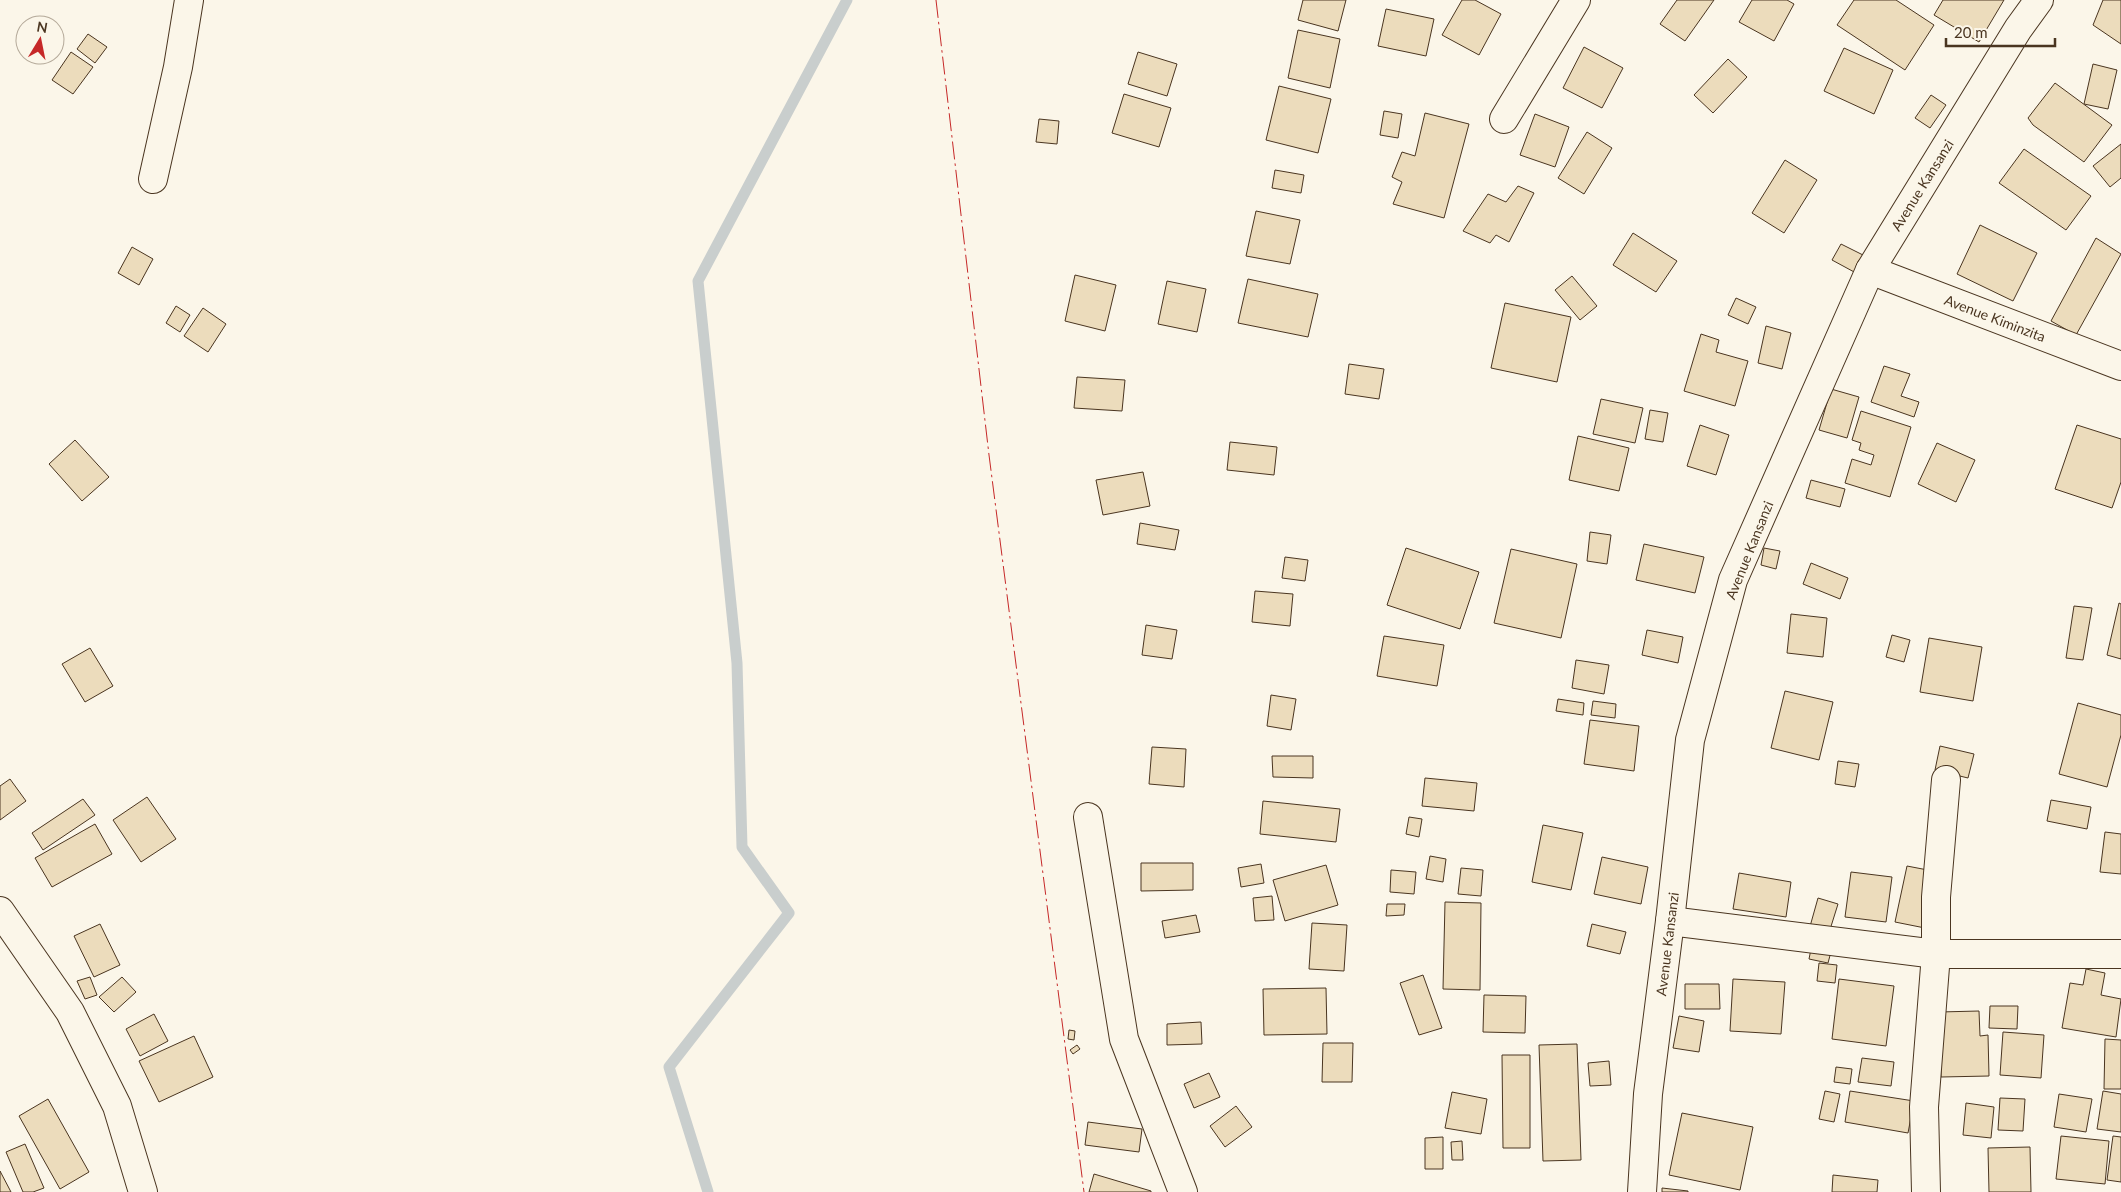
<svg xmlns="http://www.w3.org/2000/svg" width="2121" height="1192" viewBox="0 0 2121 1192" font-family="Lato,sans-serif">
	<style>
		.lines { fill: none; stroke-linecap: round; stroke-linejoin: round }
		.stream { stroke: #c9cecd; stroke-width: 11 }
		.building { fill: #ecdcbc; stroke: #4a3520 }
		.minor-casing { stroke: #4a3520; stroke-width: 30 }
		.minor { stroke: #fbf6e9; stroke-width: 28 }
		.power { stroke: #c62828; stroke-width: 1; stroke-dasharray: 18 4 2.5 4; stroke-linecap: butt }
		.labels { text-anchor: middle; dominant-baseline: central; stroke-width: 4; stroke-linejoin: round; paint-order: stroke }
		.street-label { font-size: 14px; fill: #4a3520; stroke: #fbf6e9 }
	</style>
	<rect width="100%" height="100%" fill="#fbf6e9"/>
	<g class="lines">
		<!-- stream -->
		<path class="stream" d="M708,1192L669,1067L789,913L742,847L737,663L698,281L847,0"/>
	</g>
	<!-- building -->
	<g class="building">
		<path d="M1303,0H1346L1338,31L1298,20Z"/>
		<path d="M1462,0H1475L1501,14L1479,55L1442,35Z"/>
		<path d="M1677,0H1714L1685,41L1660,24Z"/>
		<path d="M1752,0H1787L1794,4L1774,41L1739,22Z"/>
		<path d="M1854,0H1896L1934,25L1905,70L1837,25Z"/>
		<path d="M1943,0H2004L1979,42L1934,15Z"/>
		<path d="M2103,0H2121V44L2093,25Z"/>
		<path d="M1386,9L1434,19L1426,56L1378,46Z"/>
		<path d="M1298,30L1340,39L1330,88L1288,78Z"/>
		<path d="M88,34L107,47L95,63L77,49Z"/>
		<path d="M1584,47L1623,68L1602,108L1563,88Z"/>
		<path d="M1844,48L1893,70L1874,114L1824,91Z"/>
		<path d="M71,52L93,67L73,94L52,80Z"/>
		<path d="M1138,52L1177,64L1167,96L1128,84Z"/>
		<path d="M1728,59L1747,77L1713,113L1694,95Z"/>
		<path d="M2093,64L2117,70L2108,109L2084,104Z"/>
		<path d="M2055,83L2112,125L2084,162L2033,125L2028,118Z"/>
		<path d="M1279,86L1331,99L1318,153L1266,140Z"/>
		<path d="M1124,94L1171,108L1159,147L1112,133Z"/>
		<path d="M1931,95L1946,105L1930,128L1915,118Z"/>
		<path d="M1384,111L1402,114L1398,138L1380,135Z"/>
		<path d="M1425,113L1469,124L1444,218L1393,204L1402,182L1392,177L1402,152L1415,156Z"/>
		<path d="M1535,114L1569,127L1555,167L1520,155Z"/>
		<path d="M1039,119L1059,121L1057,144L1036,142Z"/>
		<path d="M1587,132L1612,148L1584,194L1558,178Z"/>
		<path d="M2121,144V178L2110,187L2093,166Z"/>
		<path d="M2024,149L2091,196L2066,230L1999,183Z"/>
		<path d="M1785,160L1817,180L1784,233L1752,213Z"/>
		<path d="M1275,170L1304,175L1301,193L1272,188Z"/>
		<path d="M1518,186L1534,193L1509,242L1496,235L1490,243L1463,231L1488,194L1506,202Z"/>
		<path d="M1256,211L1300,220L1290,264L1246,256Z"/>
		<path d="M1980,225L2037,253L2013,301L1957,274Z"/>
		<path d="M1633,233L1677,261L1656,292L1613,265Z"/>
		<path d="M2096,238L2121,254L2076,335L2051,321Z"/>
		<path d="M1841,244L1865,256L1856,273L1832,260Z"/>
		<path d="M132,247L153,259L139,285L118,273Z"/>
		<path d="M1075,275L1116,285L1105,331L1065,321Z"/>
		<path d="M1572,276L1597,306L1580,320L1555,290Z"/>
		<path d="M1248,279L1318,294L1308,337L1238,323Z"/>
		<path d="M1167,281L1206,289L1197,332L1158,324Z"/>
		<path d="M1736,298L1756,307L1748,324L1728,315Z"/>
		<path d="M1505,303L1571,317L1557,382L1491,368Z"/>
		<path d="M176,306L190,315L180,332L166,323Z"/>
		<path d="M203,308L226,324L208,352L184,336Z"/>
		<path d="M1766,326L1791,333L1782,369L1758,363Z"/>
		<path d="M1701,334L1719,340L1716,352L1748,361L1735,406L1684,391Z"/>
		<path d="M1349,364L1384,369L1379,399L1345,394Z"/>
		<path d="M1884,366L1910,374L1901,396L1919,402L1914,417L1871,402Z"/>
		<path d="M1077,377L1125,380L1122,411L1074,408Z"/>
		<path d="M1831,389L1859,397L1847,438L1819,430Z"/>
		<path d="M1601,399L1643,408L1635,443L1593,434Z"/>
		<path d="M1650,410L1668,413L1663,442L1645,439Z"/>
		<path d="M1861,411L1911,427L1890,497L1845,483L1852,459L1871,465L1874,455L1859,450L1861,443L1852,440Z"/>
		<path d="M1700,425L1729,435L1716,475L1687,466Z"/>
		<path d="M2077,425L2121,439V482L2112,508L2055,489Z"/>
		<path d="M1578,436L1629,448L1619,491L1569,480Z"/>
		<path d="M75,440L109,477L82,501L49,464Z"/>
		<path d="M1230,442L1277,447L1274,475L1227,470Z"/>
		<path d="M1937,443L1975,460L1956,502L1918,484Z"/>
		<path d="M1143,472L1150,506L1103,515L1096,480Z"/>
		<path d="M1811,480L1845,489L1840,507L1806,498Z"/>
		<path d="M1140,523L1179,530L1175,550L1137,544Z"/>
		<path d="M1590,532L1611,535L1607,564L1587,561Z"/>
		<path d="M1644,544L1704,557L1695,593L1636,580Z"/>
		<path d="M1406,548L1479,572L1460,629L1387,605Z"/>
		<path d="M1764,548L1780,551L1776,569L1761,565Z"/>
		<path d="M1511,549L1577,564L1561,638L1494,623Z"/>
		<path d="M1285,557L1308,560L1305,581L1282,578Z"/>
		<path d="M1811,563L1848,578L1840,599L1803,584Z"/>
		<path d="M1255,591L1293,594L1290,626L1252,622Z"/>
		<path d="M2119,603L2121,604V659L2107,655Z"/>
		<path d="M2074,606L2092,608L2083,660L2066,658Z"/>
		<path d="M1791,614L1827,618L1823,657L1787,653Z"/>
		<path d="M1146,625L1177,630L1172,659L1142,655Z"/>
		<path d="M1647,630L1683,637L1678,663L1642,655Z"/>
		<path d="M1892,635L1910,640L1904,662L1886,657Z"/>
		<path d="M1384,636L1444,645L1437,686L1377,676Z"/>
		<path d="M1929,638L1982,647L1973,701L1920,692Z"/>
		<path d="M90,648L113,686L85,702L62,664Z"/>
		<path d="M1576,660L1609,665L1604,694L1572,688Z"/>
		<path d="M1785,691L1833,702L1819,760L1771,748Z"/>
		<path d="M1271,695L1296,699L1291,730L1267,726Z"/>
		<path d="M1558,699L1584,703L1583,715L1556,711Z"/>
		<path d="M1593,701L1616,704L1615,718L1591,715Z"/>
		<path d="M2078,703L2121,715V735L2107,787L2059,774Z"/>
		<path d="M1590,720L1639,726L1634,771L1584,764Z"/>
		<path d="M1940,746L1974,754L1968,778L1935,770Z"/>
		<path d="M1152,747L1186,749L1184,787L1149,784Z"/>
		<path d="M1272,756H1313V778L1273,777Z"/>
		<path d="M1838,761L1859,764L1855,787L1835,784Z"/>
		<path d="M1425,778L1477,783L1474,811L1422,806Z"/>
		<path d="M10,779L26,801L0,820V786Z"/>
		<path d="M147,797L176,839L141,862L113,820Z"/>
		<path d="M83,799L95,815L43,850L32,833Z"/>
		<path d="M2051,800L2091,807L2087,829L2047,821Z"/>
		<path d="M1263,801L1340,809L1336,842L1260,834Z"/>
		<path d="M1409,817L1422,819L1419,837L1406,834Z"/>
		<path d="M95,824L112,854L52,887L35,858Z"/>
		<path d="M1543,825L1583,833L1571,890L1532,882Z"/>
		<path d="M2105,832L2121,834V874L2100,872Z"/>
		<path d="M1430,856L1446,859L1443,882L1426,879Z"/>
		<path d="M1602,857L1648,867L1641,904L1594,894Z"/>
		<path d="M1141,863H1193V890L1141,891Z"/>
		<path d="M1261,864L1264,883L1241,887L1238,868Z"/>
		<path d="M1326,865L1338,905L1285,921L1273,880Z"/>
		<path d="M1907,866L1938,872L1925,928L1895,922Z"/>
		<path d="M1461,868L1483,870L1481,896L1458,894Z"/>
		<path d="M1391,870L1416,872L1414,894L1390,892Z"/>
		<path d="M1851,872L1892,877L1886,922L1845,917Z"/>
		<path d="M1739,873L1791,882L1786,917L1733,909Z"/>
		<path d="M1272,896L1274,920L1255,921L1253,898Z"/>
		<path d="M1818,898L1838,904L1828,936L1809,930Z"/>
		<path d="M1445,902L1481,903L1480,990L1443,989Z"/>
		<path d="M1387,904H1405L1404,915L1386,916Z"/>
		<path d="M1196,915L1200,932L1165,938L1162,921Z"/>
		<path d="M1312,923L1347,925L1344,971L1309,969Z"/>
		<path d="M100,924L120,965L94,977L74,936Z"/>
		<path d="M1592,924L1626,932L1620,954L1587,946Z"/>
		<path d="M1812,944L1832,948L1828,963L1809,959Z"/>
		<path d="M1819,963L1837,965L1835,983L1817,981Z"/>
		<path d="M2086,969L2105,973L2101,995L2121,999L2116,1037L2062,1028L2070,983L2083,985Z"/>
		<path d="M1423,975L1442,1028L1419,1035L1400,983Z"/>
		<path d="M90,977L97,995L85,999L77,981Z"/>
		<path d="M122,977L136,992L114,1012L99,997Z"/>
		<path d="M1733,979L1785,982L1781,1034L1730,1031Z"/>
		<path d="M1839,979L1894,986L1886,1046L1832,1039Z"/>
		<path d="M1685,984H1719L1720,1009H1685Z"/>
		<path d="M1326,988L1327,1034L1264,1035L1263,989Z"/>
		<path d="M1484,995L1526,996L1525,1033L1483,1032Z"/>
		<path d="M1990,1006H2018L2017,1029L1989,1028Z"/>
		<path d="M1979,1011L1980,1036L1988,1035L1989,1076L1941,1077L1939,1012Z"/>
		<path d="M154,1014L168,1041L140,1056L126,1029Z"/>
		<path d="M1679,1016L1704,1021L1699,1052L1673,1048Z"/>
		<path d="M1201,1022L1202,1044L1167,1045V1024Z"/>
		<path d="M1069,1030L1075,1031L1074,1040L1068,1039Z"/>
		<path d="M2003,1032L2044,1035L2041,1078L2000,1075Z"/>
		<path d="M194,1036L213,1077L159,1102L139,1061Z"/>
		<path d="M2105,1039L2121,1040V1089H2104Z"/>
		<path d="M1323,1043H1353L1352,1082H1322Z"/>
		<path d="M1577,1044L1581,1160L1543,1161L1539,1045Z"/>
		<path d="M1077,1045L1080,1049L1073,1054L1070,1050Z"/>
		<path d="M1502,1055H1530V1148H1503Z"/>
		<path d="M1862,1058L1894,1062L1891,1086L1858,1082Z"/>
		<path d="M1609,1061L1611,1085L1590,1086L1588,1063Z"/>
		<path d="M1836,1067L1852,1069L1850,1084L1834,1082Z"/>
		<path d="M1209,1073L1220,1097L1194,1108L1184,1084Z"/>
		<path d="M1825,1091L1840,1094L1834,1122L1819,1119Z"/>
		<path d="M1850,1091L1914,1101L1908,1133L1845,1122Z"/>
		<path d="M2103,1091L2121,1094V1132L2097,1129Z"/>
		<path d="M1452,1092L1487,1099L1481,1134L1445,1128Z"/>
		<path d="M2059,1094L2092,1099L2086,1132L2054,1127Z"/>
		<path d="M2000,1098L2025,1099L2023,1131L1998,1130Z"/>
		<path d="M48,1099L89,1172L60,1189L19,1116Z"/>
		<path d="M1966,1103L1994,1107L1991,1138L1963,1135Z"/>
		<path d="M1236,1106L1252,1127L1225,1147L1210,1126Z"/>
		<path d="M1682,1113L1753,1127L1740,1190L1669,1175Z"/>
		<path d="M1088,1122L1142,1129L1139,1152L1085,1145Z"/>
		<path d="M2061,1136L2109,1141L2105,1184L2056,1179Z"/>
		<path d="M2113,1136L2121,1137V1182L2107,1180Z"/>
		<path d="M1443,1137V1169H1425V1138Z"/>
		<path d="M1462,1141L1463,1160H1452L1451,1142Z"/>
		<path d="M25,1144L44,1188L33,1192H23L6,1152Z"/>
		<path d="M2030,1147L2031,1192H1989L1988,1148Z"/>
		<path d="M0,1171L11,1192H0Z"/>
		<path d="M1094,1174L1151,1191V1192H1089Z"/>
		<path d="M1833,1175L1878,1180L1877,1192H1832Z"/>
		<path d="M1662,1188L1688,1191V1192H1662Z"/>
	</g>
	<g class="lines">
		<defs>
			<g id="minor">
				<path d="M1504,119L1576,0"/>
				<path d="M153,179L178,67L189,0"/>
				<path d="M1870,270L2121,366"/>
				<path d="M1088,817L1124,1039L1183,1192"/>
				<path d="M0,911L70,1012L117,1106L143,1192"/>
				<path d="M1670,921L1936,954H2121"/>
				<path d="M1642,1192L1648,1094L1670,921L1690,740L1733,580L1870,270L2018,29L2039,0"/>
				<path d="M1926,1192L1924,1107L1936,954V897L1946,780"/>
			</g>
		</defs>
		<!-- minor casing -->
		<use href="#minor" class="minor-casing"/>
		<!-- minor -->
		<use href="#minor" class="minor"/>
		<!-- power -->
		<path class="power" d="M936,0L989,455L1084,1192"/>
	</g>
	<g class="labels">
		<!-- street labels -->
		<g class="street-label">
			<text transform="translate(1922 185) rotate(-58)">Avenue Kansanzi</text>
			<text transform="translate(1995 318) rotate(21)">Avenue Kiminzita</text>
			<text transform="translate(1749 550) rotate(-68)">Avenue Kansanzi</text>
			<text transform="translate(1667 944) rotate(-83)">Avenue Kansanzi</text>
		</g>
	</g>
	<!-- north arrow -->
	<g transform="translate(40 40) rotate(10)"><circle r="24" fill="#fbf6e9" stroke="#b4a999"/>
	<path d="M0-4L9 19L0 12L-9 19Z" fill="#c62828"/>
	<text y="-8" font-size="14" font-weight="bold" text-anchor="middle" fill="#4a3520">N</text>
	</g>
	<!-- scale -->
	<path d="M1946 38v8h109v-8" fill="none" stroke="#4a3520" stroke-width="2.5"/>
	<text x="1954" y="38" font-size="15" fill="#4a3520" stroke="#fbf6e9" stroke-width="4" paint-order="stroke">20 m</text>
</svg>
